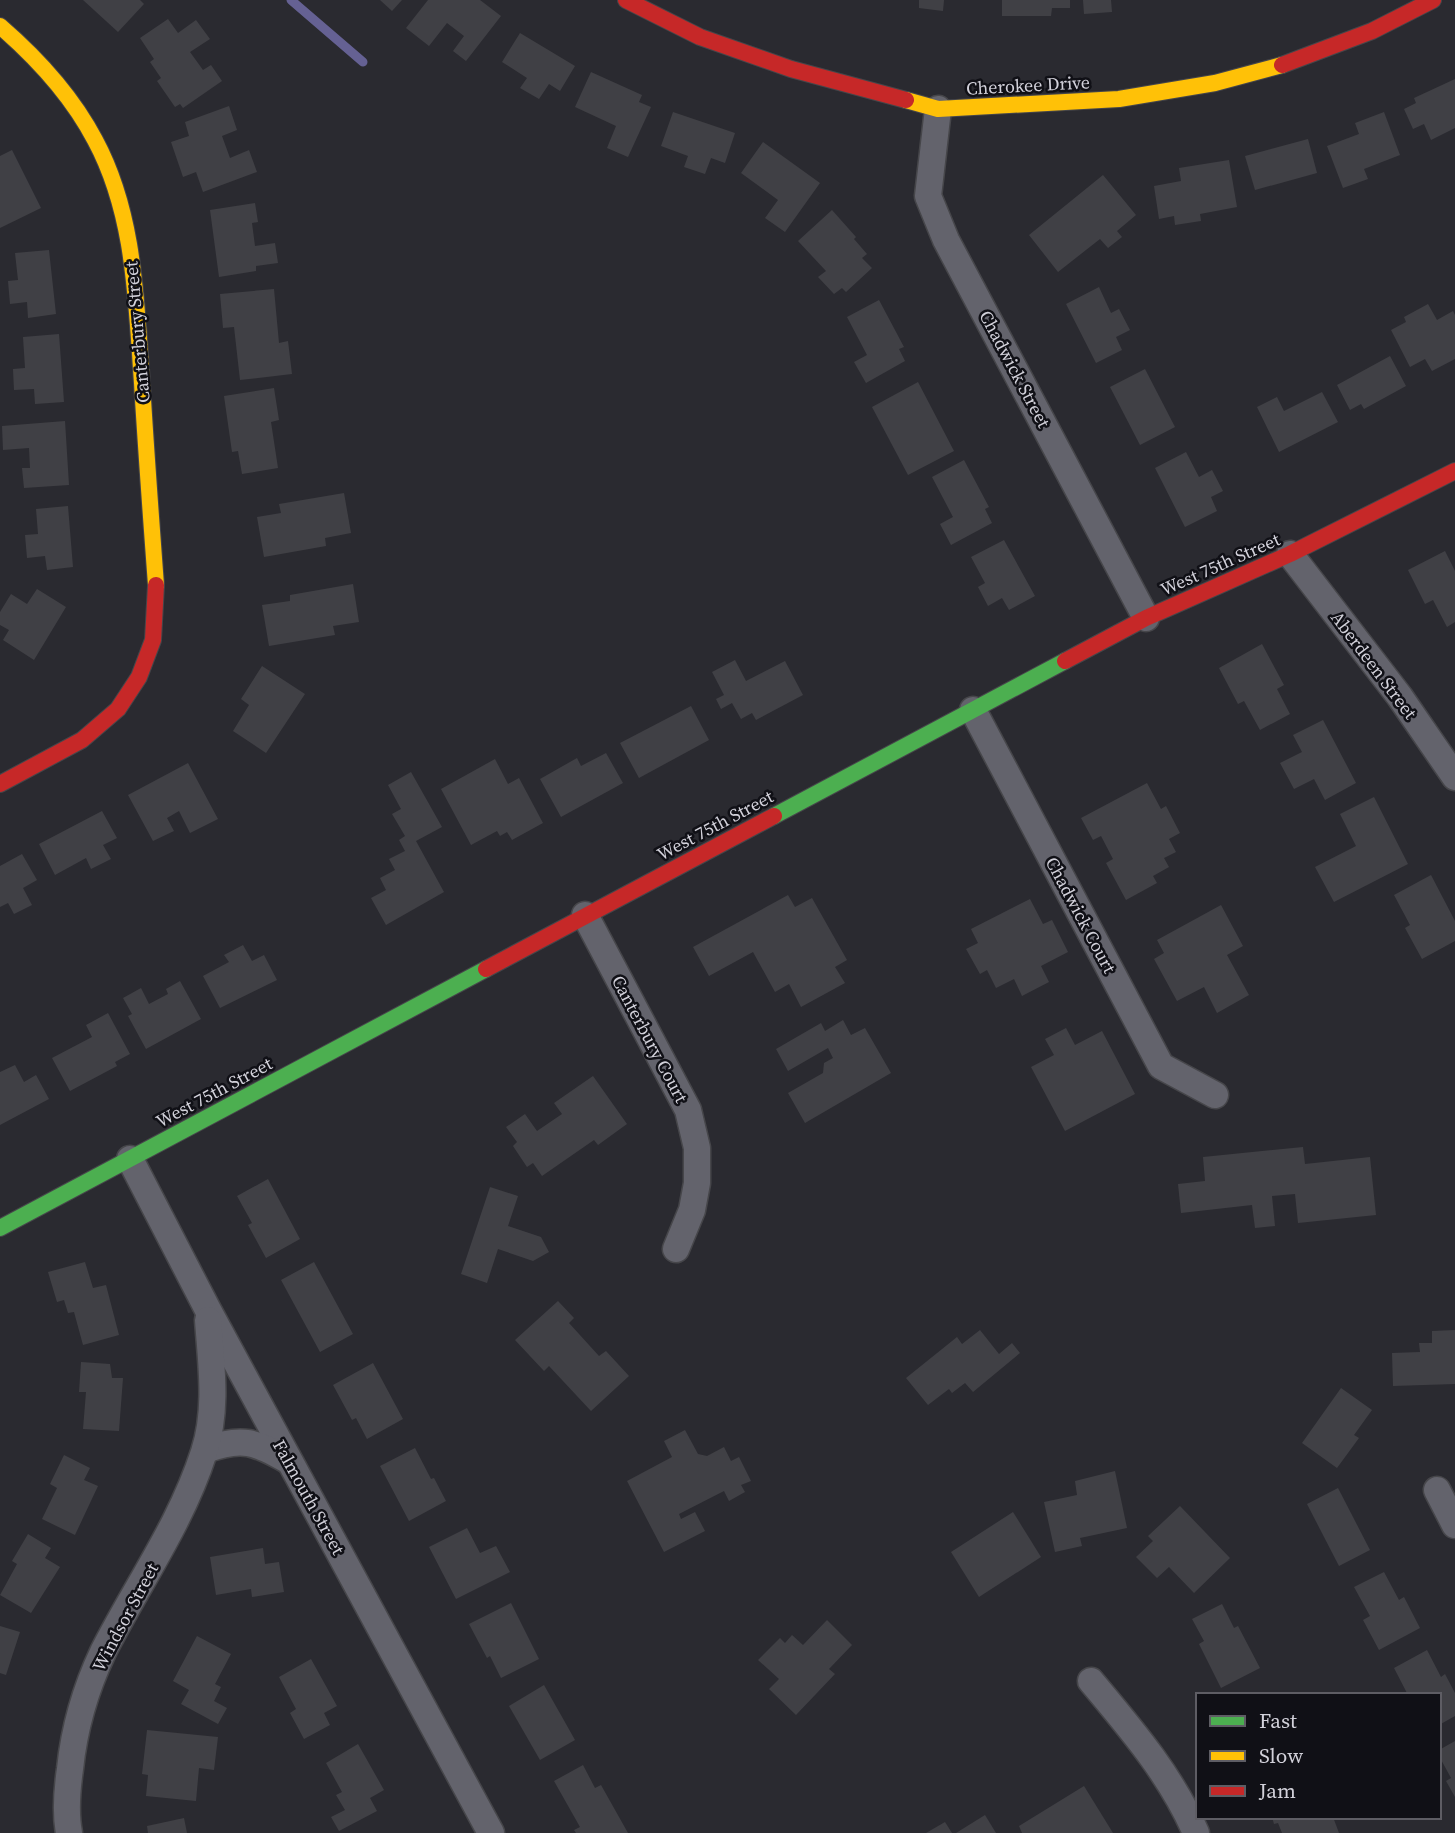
<svg xmlns="http://www.w3.org/2000/svg" width="1455" height="1833" viewBox="0 0 1455 1833" font-family="'Source Serif 4',serif">
	<style>
		.lines { fill: none; stroke-linecap: round; stroke-linejoin: round }
		.stream { stroke: #656193; stroke-width: 9 }
		.building { fill: #404045 }
		.street-casing { stroke: #46464a; stroke-width: 29 }
		.fast-casing { stroke: #46464a; stroke-width: 18 }
		.slow-casing { stroke: #46464a; stroke-width: 18 }
		.jam-casing { stroke: #46464a; stroke-width: 18 }
		.street { stroke: #63636c; stroke-width: 26 }
		.fast { stroke: #4caf50; stroke-width: 16 }
		.slow { stroke: #ffc107; stroke-width: 16 }
		.jam { stroke: #c62828; stroke-width: 16 }
		.labels { text-anchor: middle; dominant-baseline: central; stroke-width: 5; stroke-linejoin: round; paint-order: stroke }
		.street-label { font-size: 18px; fill: #d2d1da; stroke: #101016 }
	</style>
	<rect width="100%" height="100%" fill="#2a2a30"/>
	<g class="lines">
		<!-- stream -->
		<path class="stream" d="M291,0L363,62"/>
	</g>
	<!-- building -->
	<g class="building">
		<path d="M83,0H140L144,4L118,32Z"/>
		<path d="M380,0H402L392,11Z"/>
		<path d="M428,0H480L501,16L466,61L453,51L464,36L447,23L429,46L406,28Z"/>
		<path d="M919,0H944L943,11L919,8Z"/>
		<path d="M1002,0H1070V8H1052L1051,16H1002Z"/>
		<path d="M1083,0H1111L1112,12L1084,14Z"/>
		<path d="M168,19L178,33L196,20L210,39L190,52L203,70L211,65L222,81L183,108L180,104L175,107L157,81L161,78L150,62L154,59L140,38Z"/>
		<path d="M520,33L575,66L560,91L549,84L539,99L520,88L527,78L502,62Z"/>
		<path d="M591,72L642,95L639,102L651,107L628,157L607,148L616,126L575,107Z"/>
		<path d="M1455,79V128L1431,140L1424,124L1413,129L1404,109L1416,103L1414,98Z"/>
		<path d="M229,106L237,130L222,136L230,158L249,150L257,172L203,192L196,172L183,177L171,142L189,136L185,122Z"/>
		<path d="M673,112L735,133L725,163L711,158L705,174L684,167L688,156L661,146Z"/>
		<path d="M1384,112L1400,155L1364,169L1368,179L1343,188L1327,146L1359,134L1355,123Z"/>
		<path d="M1308,139L1317,173L1255,190L1245,156Z"/>
		<path d="M763,142L820,183L785,232L765,218L778,200L741,173Z"/>
		<path d="M12,150L41,208L0,228V156Z"/>
		<path d="M1229,160L1237,207L1200,214L1201,221L1175,225L1174,216L1159,219L1154,186L1181,181L1179,168Z"/>
		<path d="M1103,175L1136,215L1117,231L1122,237L1108,248L1100,239L1058,272L1029,235Z"/>
		<path d="M255,203L258,222L252,223L255,246L275,243L278,263L256,266V271L219,277L210,210Z"/>
		<path d="M832,210L856,237L854,239L867,254L862,258L872,268L846,292L842,288L834,294L818,277L826,271L798,241Z"/>
		<path d="M49,250L56,314L28,318L27,302L10,304L8,281L18,280L15,253Z"/>
		<path d="M1099,287L1111,313L1119,309L1130,330L1116,337L1122,350L1096,363L1066,304Z"/>
		<path d="M274,289L279,343L288,341L292,374L240,380L234,327L223,328L220,294Z"/>
		<path d="M879,300L904,347L899,349L905,361L866,383L854,362L867,355L847,317Z"/>
		<path d="M1428,304L1437,320L1453,311L1455,315V359L1432,371L1425,359L1410,367L1391,330L1406,322L1404,317Z"/>
		<path d="M59,334L64,402L35,404L34,389L14,390L13,369L25,368L23,337Z"/>
		<path d="M1390,356L1406,386L1364,409L1361,404L1350,410L1337,385Z"/>
		<path d="M1145,369L1175,427L1140,445L1110,387Z"/>
		<path d="M918,382L954,451L908,475L872,407Z"/>
		<path d="M274,388L279,420L271,422L278,468L242,474L238,451L232,452L224,396Z"/>
		<path d="M1322,392L1338,422L1279,452L1257,407L1277,397L1284,411Z"/>
		<path d="M65,421L69,485L24,488L22,468H30L29,448L3,450L2,426Z"/>
		<path d="M1186,452L1199,477L1212,470L1223,491L1211,497L1217,511L1185,527L1155,468Z"/>
		<path d="M964,460L989,507L985,509L992,523L951,545L940,524L953,517L932,477Z"/>
		<path d="M344,493L351,533L325,538L326,546L264,557L257,517L281,513L279,504Z"/>
		<path d="M68,506L73,567L47,570L45,556L27,558L25,535L38,534L36,509Z"/>
		<path d="M1004,540L1035,596L1009,610L1002,598L988,606L978,587L985,583L971,557Z"/>
		<path d="M1445,551L1455,571V622L1447,627L1433,600L1425,604L1408,570Z"/>
		<path d="M353,584L359,622L333,626L335,635L269,646L262,605L290,601V595Z"/>
		<path d="M37,589L66,607L34,660L3,640L9,630L0,625V612L11,594L27,604Z"/>
		<path d="M1262,644L1284,685L1277,689L1290,714L1260,730L1244,701L1238,704L1219,668Z"/>
		<path d="M735,660L746,681L785,661L803,695L756,720L752,713L741,719L732,703L721,709L716,699L724,695L712,672Z"/>
		<path d="M262,666L305,694L266,753L233,731L249,705L241,699Z"/>
		<path d="M691,706L709,740L639,778L620,743Z"/>
		<path d="M1323,720L1356,783L1325,800L1314,779L1294,789L1280,763L1302,752L1293,735Z"/>
		<path d="M606,753L623,783L561,817L540,779L577,758L581,766Z"/>
		<path d="M495,759L508,784L519,778L543,823L512,840L507,832L500,836L497,831L471,845L441,789Z"/>
		<path d="M188,763L218,819L190,833L179,811L167,818L174,831L153,841L128,795Z"/>
		<path d="M411,772L442,827L416,841L444,892L386,925L371,898L386,890L380,878L395,870L389,859L405,851L399,840L405,836L392,814L401,809L388,785Z"/>
		<path d="M1147,783L1161,809L1166,806L1180,833L1169,839L1176,852L1164,858L1169,867L1153,876L1157,883L1126,900L1106,863L1113,859L1101,836L1093,840L1081,818Z"/>
		<path d="M1374,797L1408,864L1334,902L1315,867L1356,846L1340,814Z"/>
		<path d="M102,811L117,838L103,845L111,859L91,869L86,858L55,875L39,844Z"/>
		<path d="M22,854L37,880L23,888L32,905L14,914L8,903L0,907V866Z"/>
		<path d="M1431,875L1455,921V941L1422,959L1405,928L1410,925L1394,895Z"/>
		<path d="M788,895L795,907L812,898L847,960L835,967L845,983L801,1007L789,984L775,992L753,952L709,976L693,947Z"/>
		<path d="M1030,899L1043,924L1052,920L1068,952L1041,966L1049,982L1022,996L1014,979L996,988L987,970L980,974L966,949L978,943L971,929Z"/>
		<path d="M1221,905L1243,946L1227,955L1249,995L1217,1013L1204,987L1177,1001L1154,959L1164,953L1157,940Z"/>
		<path d="M243,945L252,961L264,955L277,980L220,1008L203,976L229,962L224,955Z"/>
		<path d="M180,981L201,1019L146,1049L128,1016L132,1014L123,998L141,988L149,1004L168,994L166,989Z"/>
		<path d="M108,1013L130,1054L115,1062L117,1066L70,1091L52,1058L92,1037L86,1025Z"/>
		<path d="M843,1020L851,1035L865,1028L891,1073L805,1123L788,1093L823,1073L824,1063L833,1058L828,1048L788,1071L776,1049L821,1023L825,1031Z"/>
		<path d="M1066,1028L1075,1045L1102,1031L1135,1094L1065,1131L1031,1067L1054,1055L1045,1039Z"/>
		<path d="M15,1065L24,1082L36,1075L49,1099L0,1125V1072Z"/>
		<path d="M593,1076L627,1124L598,1145L594,1140L542,1176L533,1163L527,1167L513,1146L517,1142L506,1127L525,1114L537,1131L562,1114L554,1103Z"/>
		<path d="M1303,1147L1305,1164L1370,1157L1376,1215L1298,1223L1295,1194L1272,1196L1275,1226L1255,1228L1252,1205L1181,1213L1178,1184L1205,1181L1203,1157Z"/>
		<path d="M268,1179L300,1239L266,1258L248,1225L252,1223L237,1196Z"/>
		<path d="M490,1187L518,1196L508,1226L541,1237L549,1252L533,1261L498,1249L487,1283L461,1274Z"/>
		<path d="M85,1262L93,1288L106,1285L119,1335L83,1345L74,1312L68,1313L64,1300L57,1302L48,1272Z"/>
		<path d="M314,1262L353,1334L320,1352L281,1280Z"/>
		<path d="M558,1301L574,1318L569,1323L599,1356L606,1351L629,1376L591,1411L549,1366L544,1371L515,1340Z"/>
		<path d="M980,1330L999,1354L1012,1343L1020,1353L973,1392L965,1383L952,1393L949,1389L928,1405L906,1378L957,1337L962,1344Z"/>
		<path d="M1455,1330V1384L1393,1386L1392,1353L1420,1352L1419,1343H1432V1331Z"/>
		<path d="M81,1362L110,1364L112,1378H123L119,1431L83,1429L86,1392H79Z"/>
		<path d="M373,1363L403,1419L367,1439L356,1418L352,1420L333,1385Z"/>
		<path d="M1341,1388L1372,1410L1354,1435L1359,1438L1337,1468L1302,1443Z"/>
		<path d="M685,1430L698,1454L707,1456L724,1447L731,1461L739,1457L751,1481L741,1485L745,1492L729,1501L724,1491L679,1514L681,1519L695,1512L705,1531L664,1552L627,1481L672,1457L664,1441Z"/>
		<path d="M415,1448L431,1479L434,1478L446,1501L409,1521L380,1466Z"/>
		<path d="M64,1455L90,1468L84,1480L98,1486L75,1535L42,1519L57,1488L50,1484Z"/>
		<path d="M1115,1471L1127,1528L1080,1538L1082,1546L1055,1552L1044,1502L1077,1495L1075,1481Z"/>
		<path d="M1338,1488L1370,1550L1339,1566L1307,1504Z"/>
		<path d="M1180,1506L1230,1558L1194,1593L1169,1567L1157,1578L1136,1557L1153,1541L1148,1536Z"/>
		<path d="M1013,1512L1041,1557L979,1597L951,1552Z"/>
		<path d="M467,1528L480,1553L496,1546L510,1572L456,1599L429,1547Z"/>
		<path d="M28,1534L51,1548L45,1558L60,1567L31,1613L0,1595L17,1564L12,1561Z"/>
		<path d="M263,1548L265,1564L279,1562L284,1592L252,1597L251,1589L216,1595L210,1557Z"/>
		<path d="M1384,1572L1399,1600L1404,1597L1420,1628L1379,1650L1363,1620L1370,1616L1354,1587Z"/>
		<path d="M511,1603L539,1659L501,1678L490,1656L487,1658L469,1624Z"/>
		<path d="M1222,1604L1234,1628L1238,1626L1260,1668L1221,1688L1199,1644L1204,1641L1192,1619Z"/>
		<path d="M827,1620L852,1645L829,1669L835,1674L796,1715L769,1689L779,1679L758,1660L780,1638L785,1643L792,1635L803,1645Z"/>
		<path d="M0,1626L20,1632L6,1675L0,1673Z"/>
		<path d="M197,1636L231,1654L215,1684L221,1687L214,1701L227,1708L218,1724L181,1704L189,1690L173,1681Z"/>
		<path d="M1427,1650L1441,1677L1445,1674L1455,1693V1716L1439,1725V1695H1408L1394,1668Z"/>
		<path d="M311,1659L337,1706L324,1713L330,1725L304,1739L290,1713L296,1709L279,1677Z"/>
		<path d="M544,1685L575,1740L540,1760L509,1706Z"/>
		<path d="M147,1730L218,1737L214,1770L199,1768L196,1801L146,1796L148,1775L142,1774Z"/>
		<path d="M1455,1741V1797L1446,1781L1451,1778L1439,1756V1750Z"/>
		<path d="M358,1744L384,1790L370,1798L377,1811L339,1831L331,1817L345,1810L336,1795L342,1792L326,1763Z"/>
		<path d="M583,1765L595,1788L601,1785L628,1833H576L574,1830L580,1827L554,1781Z"/>
		<path d="M1084,1786L1113,1833H1022L1019,1826Z"/>
		<path d="M985,1815L996,1833H956Z"/>
		<path d="M1272,1817H1333L1339,1833H1282L1278,1823L1274,1824Z"/>
		<path d="M184,1818L187,1833H148L147,1826Z"/>
		<path d="M945,1822L952,1833H926Z"/>
	</g>
	<g class="lines">
		<defs>
			<g id="street">
				<path d="M938,109L928,196L946,240L1146,618"/>
				<path d="M1290,554L1400,697L1455,777"/>
				<path d="M973,710L1161,1066L1215,1095"/>
				<path d="M585,915L688,1110L697,1148V1183L692,1210L676,1249"/>
				<path d="M130,1159L208,1310L491,1833"/>
				<path d="M205,1450C243,1436 255,1442 289,1461"/>
				<path d="M1437,1490L1455,1525"/>
				<path d="M1091,1681C1131,1729 1171,1775 1196,1833"/>
				<path d="M69,1833C65,1812 67,1790 70,1769C74,1730 86,1688 103,1652C137,1585 181,1524 204,1452C218,1409 211,1363 208,1320"/>
			</g>
			<g id="fast">
				<path d="M774,816L1065,661"/>
				<path d="M0,1228L486,969"/>
			</g>
			<g id="slow">
				<path d="M0,26C37,58 72,96 95,140C135,214 136,301 142,383C146,450 151,518 156,585"/>
				<path d="M906,100L938,109L1119,99L1215,83L1282,65"/>
			</g>
			<g id="jam">
				<path d="M626,0L700,37L791,69L906,100"/>
				<path d="M1282,65L1372,31L1433,0"/>
				<path d="M1065,661L1146,618L1290,554L1455,471"/>
				<path d="M0,784L82,740L118,709L139,677L153,640L156,585"/>
				<path d="M486,969L774,816"/>
			</g>
		</defs>
		<!-- street casing -->
		<use href="#street" class="street-casing"/>
		<!-- fast casing -->
		<use href="#fast" class="fast-casing"/>
		<!-- slow casing -->
		<use href="#slow" class="slow-casing"/>
		<!-- jam casing -->
		<use href="#jam" class="jam-casing"/>
		<!-- street -->
		<use href="#street" class="street"/>
		<!-- fast -->
		<use href="#fast" class="fast"/>
		<!-- slow -->
		<use href="#slow" class="slow"/>
		<!-- jam -->
		<use href="#jam" class="jam"/>
	</g>
	<g class="labels">
		<!-- street labels -->
		<g class="street-label">
			<text transform="translate(1028 85) rotate(-3)">Cherokee Drive</text>
			<text transform="translate(137 332) rotate(-95)">Canterbury Street</text>
			<text transform="translate(1015 369) rotate(62)">Chadwick Street</text>
			<text transform="translate(1220 564) rotate(-24)">West 75th Street</text>
			<text transform="translate(1374 665) rotate(53)">Aberdeen Street</text>
			<text transform="translate(715 825) rotate(-28)">West 75th Street</text>
			<text transform="translate(1081 915) rotate(62)">Chadwick Court</text>
			<text transform="translate(650 1039) rotate(62)">Canterbury Court</text>
			<text transform="translate(214 1092) rotate(-28)">West 75th Street</text>
			<text transform="translate(309 1497) rotate(61)">Falmouth Street</text>
			<text transform="translate(125 1617) rotate(-62)">Windsor Street</text>
		</g>
	</g>
	<!-- legend -->
	<rect x="1196" y="1693" width="245" height="126" fill="#101016" stroke="#5e5d64" stroke-width="2"/>
	<rect x="1210" y="1716" width="35" height="10" fill="#4caf50" stroke="#5e5d64" stroke-width="2"/>
	<text x="1259" y="1728" font-size="21" fill="#d2d1da">Fast</text>
	<rect x="1210" y="1751" width="35" height="10" fill="#ffc107" stroke="#5e5d64" stroke-width="2"/>
	<text x="1259" y="1763" font-size="21" fill="#d2d1da">Slow</text>
	<rect x="1210" y="1786" width="35" height="10" fill="#c62828" stroke="#5e5d64" stroke-width="2"/>
	<text x="1259" y="1798" font-size="21" fill="#d2d1da">Jam</text>
</svg>
